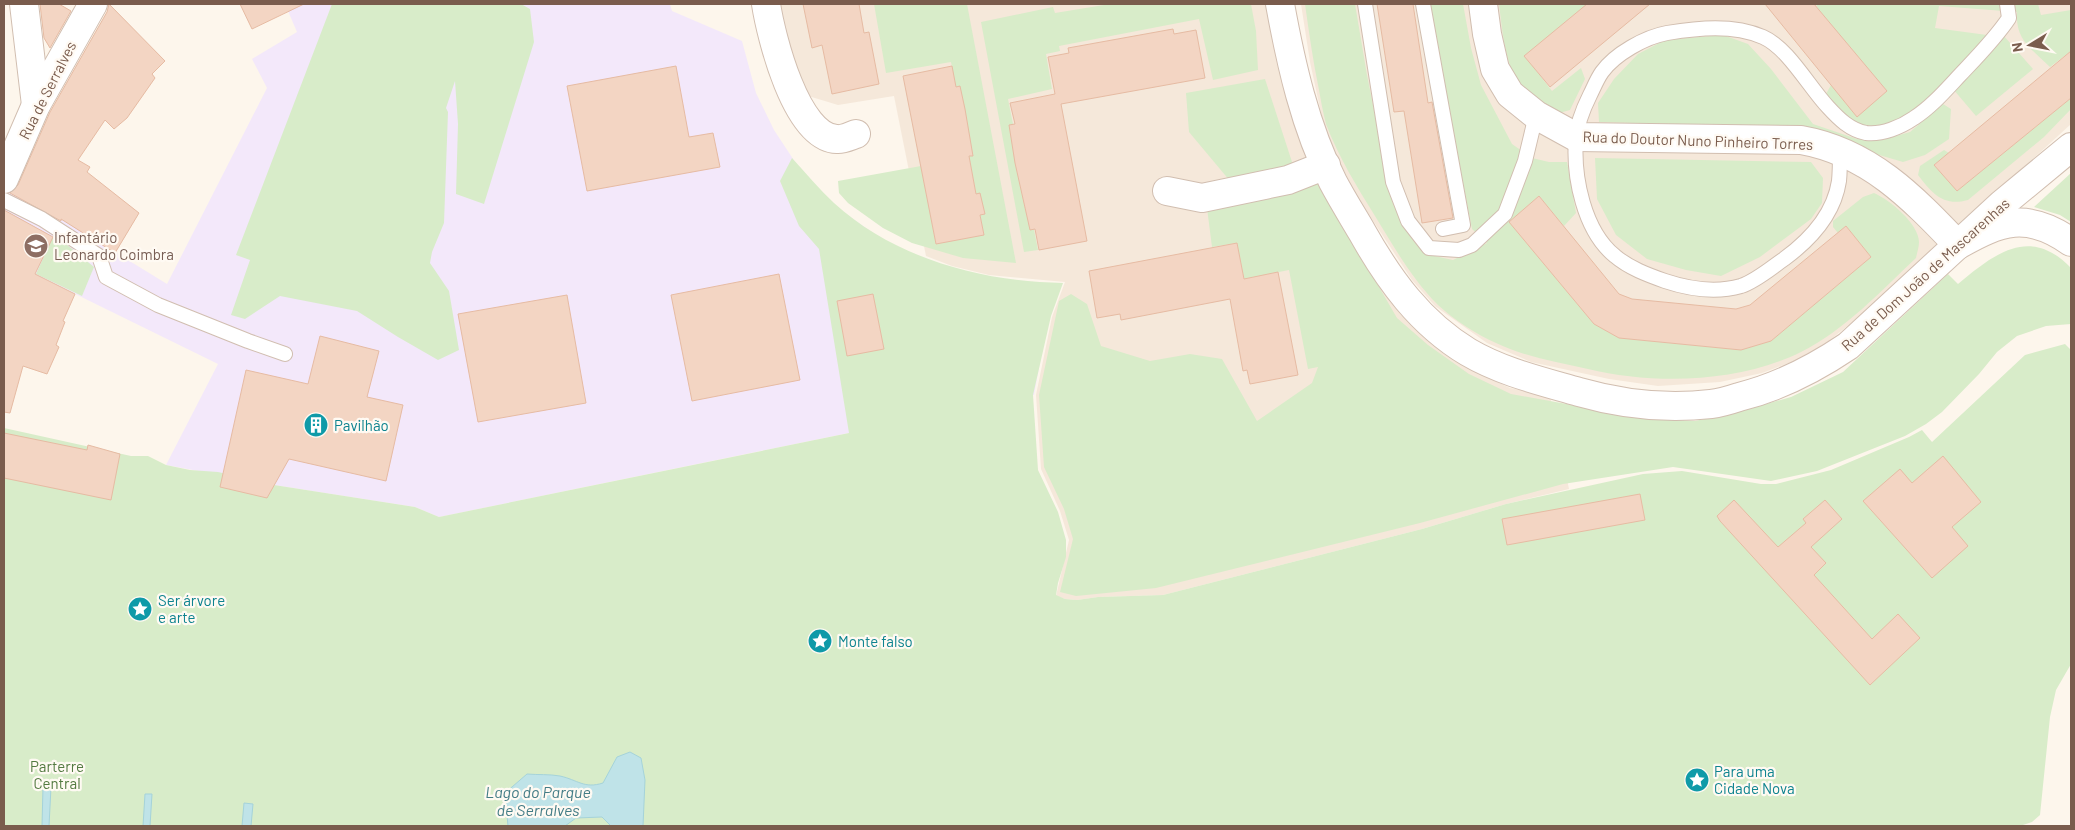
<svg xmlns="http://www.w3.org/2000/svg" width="2075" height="830" viewBox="0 0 2075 830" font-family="Barlow,sans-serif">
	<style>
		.residential { fill: #f5e8da }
		.education { fill: #f3e8fa }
		.green { fill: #d8ecc9 }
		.water { fill: #bfe3e8; stroke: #a5d3da }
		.building { fill: #f3d5c3; stroke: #e6bba3 }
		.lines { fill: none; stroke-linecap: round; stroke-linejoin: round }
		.service-casing { stroke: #d1beb0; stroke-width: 16 }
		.minor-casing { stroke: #d1beb0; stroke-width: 30 }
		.service { stroke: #fff; stroke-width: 14 }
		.minor { stroke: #fff; stroke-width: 28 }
		.labels { text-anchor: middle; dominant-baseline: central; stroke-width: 4.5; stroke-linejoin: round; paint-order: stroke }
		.street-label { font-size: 15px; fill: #7a5c4d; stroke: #fffaf3 }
		.education-label { font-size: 15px; fill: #785e54; stroke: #fffaf3; text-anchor: start }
		.culture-label { font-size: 15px; fill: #0d838f; stroke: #fffaf3; text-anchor: start }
		.park-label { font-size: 15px; fill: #537a41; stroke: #fffaf3 }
		.water-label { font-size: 16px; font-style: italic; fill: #437c86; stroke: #fffaf3 }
	</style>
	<rect width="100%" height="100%" fill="#fdf6ec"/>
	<!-- residential -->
	<g class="residential">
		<path d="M770,4H1271L1347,229L1401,315L1435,344L1471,370L1510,388L1550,396L1569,489L1506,504L1422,529L1163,595L1098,597L1077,600L1065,599L1056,596L1069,540L1060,511L1041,469L1036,395L1052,317L1065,282L989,275L952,266L926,256L894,96L838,105L805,95Z"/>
		<path d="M1301,4H2071V124L1872,306L1830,340L1802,358L1762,373L1720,382L1658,386L1609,379L1531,362L1487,343L1435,306L1412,280L1356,195L1336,155L1323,122L1310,62Z"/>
	</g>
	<!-- education -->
	<path class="education" d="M285,4H670L672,11L742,41L756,93L774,130L803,174L833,205L893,247L1048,318L1034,395L439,517L415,507L274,485L166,465L218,364L4,259V198L7,189L63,220L167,284L267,88L252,59L297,32Z"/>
	<!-- green -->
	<g class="green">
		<path d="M332,4H521L530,9L534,42L484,204L456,194L458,124L455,81L446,108L448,112L444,223L432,252L430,263L449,291L459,350L438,360L398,337L357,311L280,296L245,319L231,315L250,260L236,255Z"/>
		<path d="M874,4H967L1016,263L963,258L912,243L883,228L848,203L839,193L838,181L921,166L936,244L984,235L951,62L886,73Z"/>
		<path d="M1110,4H1251L1256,31L1258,70L1213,80L1199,19L1059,46L1060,51L1046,54L1052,89L1008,99L1038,250L1024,252L981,22L1053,7L1055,13Z"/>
		<path d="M1305,4H1355L1367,75L1393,204L1406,228L1425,254L1453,260L1487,243L1472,229L1428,4H1463L1471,48L1481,85L1512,144L1532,158L1549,162H1567L1576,213L1564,226L1539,196L1509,222L1594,324L1619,338L1740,350L1771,341L1871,257L1846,226L1838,233L1833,227V221L1863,197L1874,193C1890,200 1919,224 1919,242C1919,247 1917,253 1916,258C1881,291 1845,330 1801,352C1739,383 1655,385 1588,369C1557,362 1525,357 1496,343C1476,334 1454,320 1438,305C1412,279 1394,247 1375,216C1357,187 1338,156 1326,124C1323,113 1321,101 1319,90C1313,61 1309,33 1305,4Z"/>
		<path d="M1499,4H1587L1525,56L1552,91L1581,68L1585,79L1570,110L1559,113C1550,108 1535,103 1528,96C1505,72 1503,35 1499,4Z"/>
		<path d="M1816,4H2038L2041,15L2071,10V51L2050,67C2032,49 2015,40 2017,12L1939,6L1935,28L1987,35L1915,114L1887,127L1858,126L1832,108L1826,94L1831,85L1857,116L1887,91L1818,9Z"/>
		<path d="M1723,35L1748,44L1771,69L1813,124L1857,139L1882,140L1910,132L1943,104L1951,109L1949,139L1925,155L1903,162L1869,152L1803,128L1599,122L1598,103L1614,79L1638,54L1665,40Z"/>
		<path d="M2003,35L2033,69L1976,116L1953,89Z"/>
		<path d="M1265,79L1293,165L1230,181L1189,132L1186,93Z"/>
		<path d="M2071,98V109L2044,137L1968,200C1943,207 1932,193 1918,175L1920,166L1944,150L1949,153L1934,165L1957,191Z"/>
		<path d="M792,158C806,173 819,189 834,203C894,258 982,282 1063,283L1051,316L1033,395L1038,470L1058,512L1066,540V557L1058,583L1056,595L1065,599L1077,600L1098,597L1163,595L1422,529L1506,504L1643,474L1682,471L1761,484H1776L1831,470L1909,437L1922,430L1932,442L2025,355L2065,344L2071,350V664L2056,690L2050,717L2040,815L2032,822L2020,826H4V428L131,456H148L166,465L190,470L218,472L274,485L415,507L439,517L849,433L819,249L799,226L780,181Z"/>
		<path d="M1595,158L1811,162L1823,178L1822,203L1811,219L1760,257L1721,276L1686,270L1647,259L1616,235L1597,199Z"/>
		<path d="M2071,173V222L2060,215L2034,207Z"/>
		<path d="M1316,178L1397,318L1428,345L1469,374L1511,394L1649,419L1695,421L1741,411L1791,397L1843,372L1948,274L1958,284C1994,254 2030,225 2071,268V324L2046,326L2017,336L1997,352L1979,374L1942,412L1926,424L1905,436L1817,471L1771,481L1673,467L1563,484L1420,523L1156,588L1076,596L1060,592L1073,539L1064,509L1044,467L1039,395L1059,301L1071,294L1087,304L1101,346L1150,361L1190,354L1222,359L1257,421L1312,383L1318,367L1308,369L1289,270L1244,279L1237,243L1212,247L1207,208Z"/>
		<path d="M54,234L94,267L82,296L36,274Z"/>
	</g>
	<!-- water -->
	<g class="water">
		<path d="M630,752L641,758L645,780L643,826H611L602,817L576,818L565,826H508L505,793L527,774C538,775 549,774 560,776C578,780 584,789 603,783L617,757Z"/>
		<path d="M43,787H51L49,826H42Z"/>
		<path d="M145,794H152L150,826H143Z"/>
		<path d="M244,803L253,804L251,826H242Z"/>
	</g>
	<!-- building -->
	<g class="building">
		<path d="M40,4H59L71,11L50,48L44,38Z"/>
		<path d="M109,4L165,61L152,74L155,78L127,118L114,129L105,120L78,160L90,167L87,172L139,213L115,253L61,219V221L10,193L18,185L50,112L107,12Z"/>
		<path d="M240,4H304L252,29Z"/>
		<path d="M803,4H859L864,33L869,32L879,84L832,94L822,45L812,48Z"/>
		<path d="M1377,4H1413L1428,103L1432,102L1453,218L1422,223L1404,111L1394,112Z"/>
		<path d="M1587,4H1650L1550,87L1524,56Z"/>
		<path d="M1765,4H1814L1887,91L1857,117Z"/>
		<path d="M1173,29L1174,34L1196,30L1205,78L1061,104L1087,241L1039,250L1035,229L1030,230L1015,163L1009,125L1015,124L1010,103L1055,94L1048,57L1069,53L1068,48Z"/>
		<path d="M2071,51V98L1957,191L1934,165Z"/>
		<path d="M676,66L689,137L713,133L720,167L587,191L567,86Z"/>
		<path d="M952,66L956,87L960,86L965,109L973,156H969L976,194L980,193L985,214L980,215L984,235L936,244L903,76Z"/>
		<path d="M1539,196L1619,294L1632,299L1736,309L1750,305L1846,226L1871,257L1771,341L1741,350L1619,338L1594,324L1509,222Z"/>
		<path d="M4,210L53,237L35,274L75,294L63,321L65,322L56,345L59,347L47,374L23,366L10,413L4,412Z"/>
		<path d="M1237,243L1244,279L1278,272L1298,375L1250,384L1247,370L1243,371L1230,299L1121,320L1120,314L1097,318L1089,271Z"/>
		<path d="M779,274L800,380L692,401L671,295Z"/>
		<path d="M873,294L884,349L847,356L837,301Z"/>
		<path d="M567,295L586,403L478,422L458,314Z"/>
		<path d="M320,336L379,351L367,397L403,405L386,481L289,459L267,498L220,487L246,370L308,384Z"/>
		<path d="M4,433L87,450L88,445L120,454L111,500L4,478Z"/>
		<path d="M1943,456L1981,502L1952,527L1968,546L1932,578L1863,501L1900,469L1912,483Z"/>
		<path d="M1640,494L1645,520L1507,545L1502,519Z"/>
		<path d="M1734,500L1778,547L1806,523L1803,519L1825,500L1842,519L1811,547L1826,563L1814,575L1872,639L1898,614L1920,638L1870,685L1720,521L1717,516Z"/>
	</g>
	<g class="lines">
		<defs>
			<g id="service">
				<path d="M1365,4L1393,182L1408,221L1429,248L1459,250L1472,245L1505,214L1525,161L1536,115"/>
				<path d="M1423,4L1463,225L1443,229"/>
				<path d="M1840,151C1840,161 1840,171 1839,181C1834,214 1810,240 1784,259C1771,268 1756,281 1741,286C1716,293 1689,289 1665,281C1648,275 1629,268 1615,256C1584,231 1573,177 1576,139C1577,125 1584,107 1590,95C1594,87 1597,79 1602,72C1615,54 1645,37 1667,33C1698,28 1733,24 1763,37C1788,48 1809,87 1828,107C1839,119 1850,130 1866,133C1882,135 1901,127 1914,118C1931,107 1945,91 1959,76C1976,58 1995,39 2009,18L2007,4"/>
				<path d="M4,200L42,219L99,256L106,277L158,305L248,341L285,354"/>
			</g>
			<g id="minor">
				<path d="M24,4L36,105"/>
				<path d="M766,4C771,36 796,138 837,139C842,140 850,136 856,134"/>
				<path d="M1280,4C1291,64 1305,127 1333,182C1342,199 1352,215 1362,232C1389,280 1420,323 1468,352C1502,372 1541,381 1579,392C1621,404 1668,409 1711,404C1720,403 1730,400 1739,397C1779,387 1814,369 1848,346L2002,204L2071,147"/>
				<path d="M1483,4L1487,34L1495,69L1510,94L1536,115L1576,137L1801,140C1869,152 1912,197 1958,245C2000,221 2027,211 2071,242"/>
				<path d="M4,179L36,105L93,4"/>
				<path d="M1167,191L1202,198L1288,180L1326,165"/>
			</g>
		</defs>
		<!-- service casing -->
		<use href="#service" class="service-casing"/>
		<!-- minor casing -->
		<use href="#minor" class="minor-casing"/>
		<!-- service -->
		<use href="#service" class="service"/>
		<!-- minor -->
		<use href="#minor" class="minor"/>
	</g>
	<!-- icons -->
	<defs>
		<symbol id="school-disc" viewBox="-11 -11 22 22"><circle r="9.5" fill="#8d6e63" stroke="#fffaf3"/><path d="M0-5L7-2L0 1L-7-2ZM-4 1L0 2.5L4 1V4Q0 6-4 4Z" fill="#fff"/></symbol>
		<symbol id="building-disc" viewBox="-11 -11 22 22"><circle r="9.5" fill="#0f9aa8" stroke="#fffaf3"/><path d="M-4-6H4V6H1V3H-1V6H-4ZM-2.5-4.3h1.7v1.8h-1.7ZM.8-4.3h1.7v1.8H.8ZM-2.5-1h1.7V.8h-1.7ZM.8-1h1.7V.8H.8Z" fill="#fff"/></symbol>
		<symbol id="sight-disc" viewBox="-11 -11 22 22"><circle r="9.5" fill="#0f9aa8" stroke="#fffaf3"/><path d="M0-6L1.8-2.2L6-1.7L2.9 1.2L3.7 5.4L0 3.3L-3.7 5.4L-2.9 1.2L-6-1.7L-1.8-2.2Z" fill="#fff"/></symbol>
	</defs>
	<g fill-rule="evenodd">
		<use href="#school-disc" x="22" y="232" width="28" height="28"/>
		<use href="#building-disc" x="302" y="411" width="28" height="28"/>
		<use href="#sight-disc" x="126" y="595" width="28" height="28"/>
		<use href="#sight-disc" x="806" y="627" width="28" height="28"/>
		<use href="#sight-disc" x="1683" y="766" width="28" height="28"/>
	</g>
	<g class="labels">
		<!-- street labels -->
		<g class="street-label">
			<text transform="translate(47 90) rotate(-63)">Rua de Serralves</text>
			<text transform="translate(1698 140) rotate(2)">Rua do Doutor Nuno Pinheiro Torres</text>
			<text transform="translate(1925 274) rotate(-42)">Rua de Dom João de Mascarenhas</text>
		</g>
		<!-- education labels -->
		<g class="education-label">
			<text x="54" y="237">Infantário<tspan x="54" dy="17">Leonardo Coimbra</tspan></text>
		</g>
		<!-- culture labels -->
		<g class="culture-label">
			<text x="334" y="425">Pavilhão</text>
			<text x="158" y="600">Ser árvore<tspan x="158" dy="17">e arte</tspan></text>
			<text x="838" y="641">Monte falso</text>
			<text x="1714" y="771">Para uma<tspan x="1714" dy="17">Cidade Nova</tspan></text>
		</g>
		<!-- park labels -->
		<g class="park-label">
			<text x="57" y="766">Parterre<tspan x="57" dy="17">Central</tspan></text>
		</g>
		<!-- water labels -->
		<g class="water-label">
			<text x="538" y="791">Lago do Parque<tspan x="538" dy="18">de Serralves</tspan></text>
		</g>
	</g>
	<!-- border -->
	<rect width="2075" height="830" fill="none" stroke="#7a5c4d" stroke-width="10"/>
	<!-- north arrow -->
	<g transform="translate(2030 45) rotate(260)" stroke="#fffaf3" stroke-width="4" paint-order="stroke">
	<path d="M0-4L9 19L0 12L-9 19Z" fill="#7a5c4d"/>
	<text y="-8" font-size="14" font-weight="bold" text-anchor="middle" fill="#7a5c4d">N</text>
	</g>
</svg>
